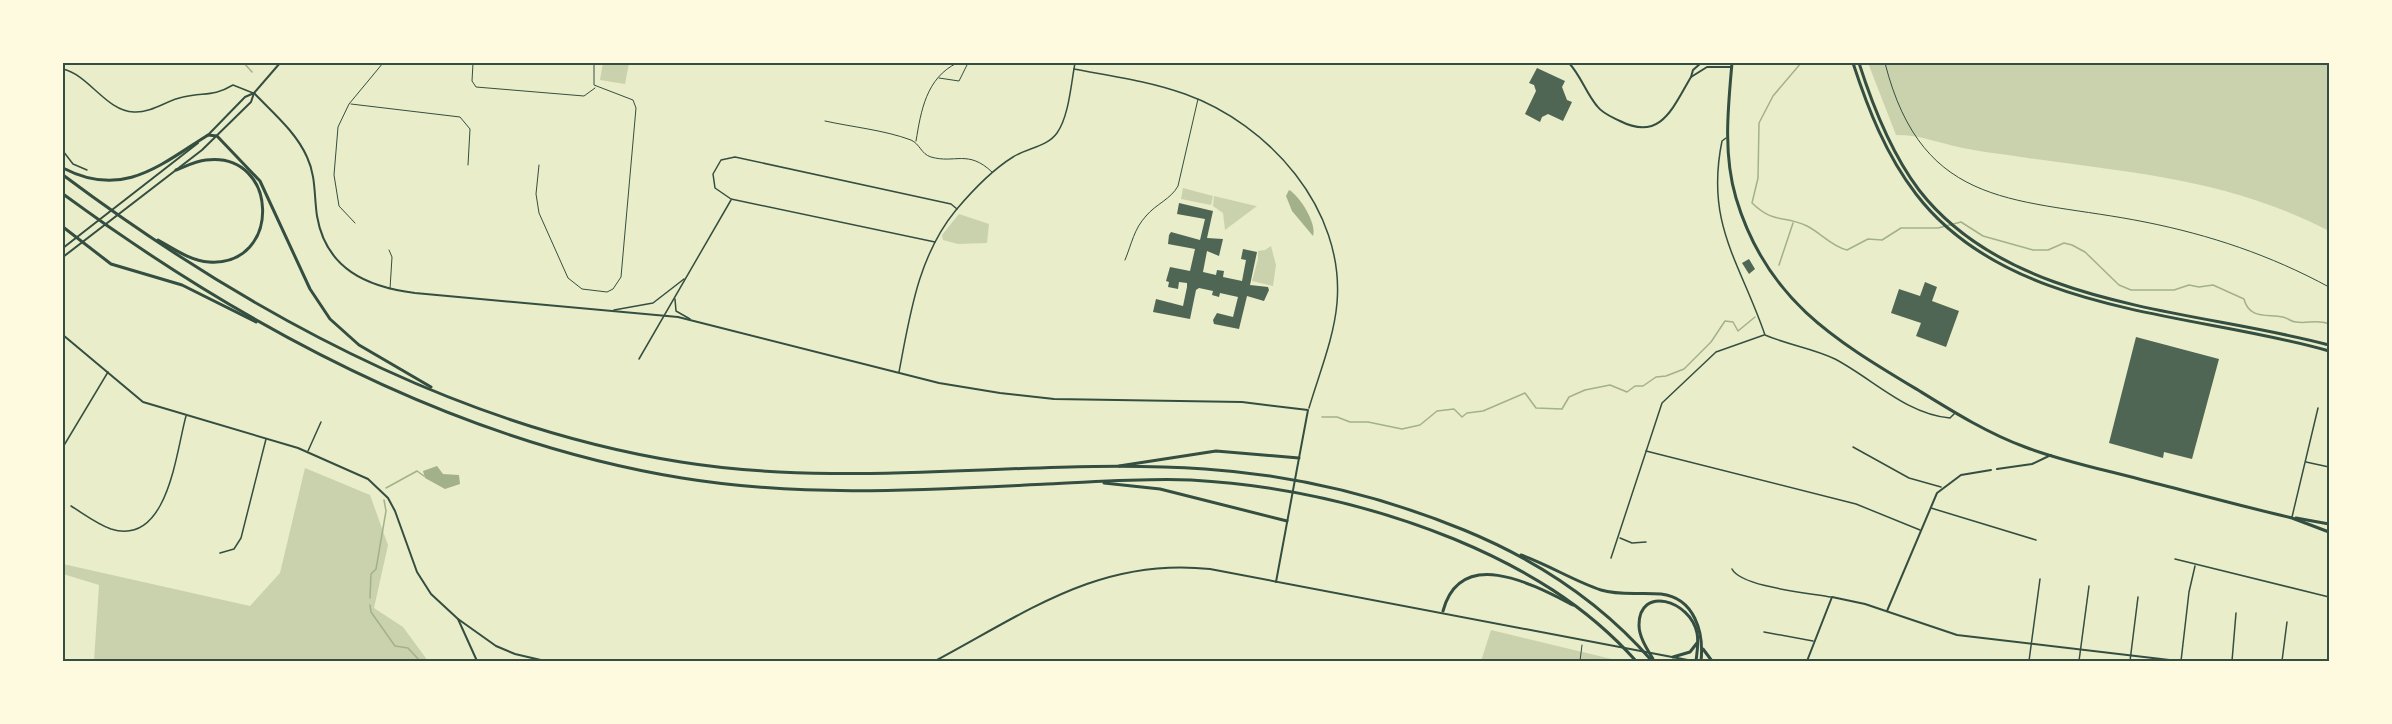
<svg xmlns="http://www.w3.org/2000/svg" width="2392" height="724" viewBox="0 0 2392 724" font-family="Arial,sans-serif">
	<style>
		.green { fill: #cad2ad }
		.water { fill: #a3b18a }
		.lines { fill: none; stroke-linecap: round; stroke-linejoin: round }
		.stream { stroke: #a3b18a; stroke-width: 1.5 }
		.building { fill: #4f6655 }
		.path { stroke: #344e41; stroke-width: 1 }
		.service { stroke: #344e41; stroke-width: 1 }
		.minor { stroke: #344e41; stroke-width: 1.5 }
		.tertiary { stroke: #344e41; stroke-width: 2 }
		.secondary { stroke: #344e41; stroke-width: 2 }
		.primary { stroke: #344e41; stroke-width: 3 }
		.trunk { stroke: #344e41; stroke-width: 3 }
		.motorway { stroke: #344e41; stroke-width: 3 }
		.neatline { fill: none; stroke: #344e41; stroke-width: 2 }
	</style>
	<rect width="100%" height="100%" fill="#e9edc9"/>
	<!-- green -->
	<g class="green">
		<path d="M603,63H629L625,84L600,80Z"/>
		<path d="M1868,63H2329V231C2223,176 2122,173 2008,155C1993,153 1977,151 1963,148C1938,143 1922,135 1896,135Z"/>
		<path d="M1183,188L1213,196L1211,205L1181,199Z"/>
		<path d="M1214,196L1256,206H1257L1225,230L1223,213L1213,206Z"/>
		<path d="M959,214L989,224L987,243L958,244L943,240L942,235Z"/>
		<path d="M1271,246L1276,265L1273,286L1252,281L1258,259V251L1265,250Z"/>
		<path d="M305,468L370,495L388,545L374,608L403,627L428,661H94L99,585L63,574V564L250,606L280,573Z"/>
		<path d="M1491,630L1620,661H1481Z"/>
	</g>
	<!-- water -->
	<g class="water">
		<path d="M1289,190C1300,196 1317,224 1313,236L1292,211L1286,196Z"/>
		<path d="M437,466L443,474L459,475L460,484L445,489L425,478L423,471Z"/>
	</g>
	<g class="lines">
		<!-- stream -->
		<g class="stream">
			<path d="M244,63L252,72"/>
			<path d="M1801,63L1773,96L1759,123L1758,178L1752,203C1774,224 1783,215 1807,226C1821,233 1831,246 1847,250L1868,239L1882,240L1901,228H1938L1961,222L1983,236L2033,250H2048L2064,243L2072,245L2085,252L2119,285L2131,290H2174L2189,285L2199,287L2213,285L2244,299C2249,319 2266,314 2283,317C2288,318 2291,322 2296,322C2308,324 2317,319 2329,324"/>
			<path d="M1779,265L1793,223"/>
			<path d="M1322,417H1337L1350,422H1368L1402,429L1420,425L1437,411L1454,409L1462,417L1467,413L1483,411L1525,393L1536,408L1562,409L1569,397L1585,390L1610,385L1627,392L1635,386H1643L1656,377L1666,376L1684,369L1711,342L1725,321L1733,322L1738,331L1755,317"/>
			<path d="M386,488L417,471L424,476"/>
			<path d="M370,598L371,574L376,569L386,511L384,500"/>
			<path d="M370,605L371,612L395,646L408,648L420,661"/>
		</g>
	</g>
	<!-- building -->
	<g class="building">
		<path d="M1537,68L1565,81L1562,87L1567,100L1572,102L1563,121L1548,114L1542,117L1540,122L1525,114L1536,91L1534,85L1529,83Z"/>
		<path d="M1179,203L1213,211L1207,238L1223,239L1219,256L1207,251L1203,272L1216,275L1217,270L1224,271L1223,277L1242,281L1246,260L1241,259L1243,249L1257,252L1250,285L1268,287L1269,290L1264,301L1247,296L1239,329L1214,324L1213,320L1217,313L1233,317L1238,297L1220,293L1219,297L1212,295L1213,291L1199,288L1196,290L1190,319L1153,312L1156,299L1183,306L1187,287V283L1179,282L1178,289L1168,287L1169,282L1166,281L1170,267L1190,271L1195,249L1168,244L1169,235L1171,232L1200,240L1205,219L1177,214Z"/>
		<path d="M1749,259L1755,269L1749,274L1742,263Z"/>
		<path d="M1925,282L1937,287L1932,301L1959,311L1946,347L1916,336L1921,323L1891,313L1899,289L1920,296Z"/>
		<path d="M2136,337L2219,359L2192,459L2164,452L2163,458L2109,443Z"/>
	</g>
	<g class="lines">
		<!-- path -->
		<g class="path">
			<path d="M1885,63C1923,213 2020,197 2145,222C2210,235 2270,255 2329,287"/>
			<path d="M1580,661L1582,645"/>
		</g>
		<!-- service -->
		<g class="service">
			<path d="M473,63L472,81L476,87L584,96L595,88"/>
			<path d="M939,78L959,81L968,63"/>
			<path d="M351,104L460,117L470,129L468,165"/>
			<path d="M825,121C852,127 884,130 911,140C920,144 921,154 931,157C955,164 968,149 992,172"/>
			<path d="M916,141C921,111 926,78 957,63"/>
			<path d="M539,165L536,194L539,213L568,278L582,289L607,292L613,289L621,277L636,108L633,100L594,85V63"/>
			<path d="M355,223L339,206L334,175L338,127L349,104L383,63"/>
			<path d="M389,250L392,257L390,289"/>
			<path d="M1125,260C1132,243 1134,229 1146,216C1156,204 1171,199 1178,186L1198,99"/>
		</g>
		<!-- minor -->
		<g class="minor">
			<path d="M63,69C89,75 106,111 134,112C152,113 167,100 183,97C204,92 213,97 233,85L253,93"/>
			<path d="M1074,69C1111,76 1149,81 1185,94C1269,124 1345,209 1337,303C1334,338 1319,374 1309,408"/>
			<path d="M1726,138L1722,141C1705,224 1740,262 1765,335C1788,345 1812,348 1835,359C1873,379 1906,414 1950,418L1955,413"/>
			<path d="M63,151L73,164L87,170"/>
			<path d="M935,242L731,199L715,188L713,174L721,160L735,157L951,204L957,209"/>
			<path d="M675,299L676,311L690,319"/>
			<path d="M614,310L653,303L684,279"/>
			<path d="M639,359L731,200"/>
			<path d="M899,372C910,315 918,256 956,210C972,191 992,170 1013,157C1027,148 1047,147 1057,133C1069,116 1071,84 1075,63"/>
			<path d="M63,447L108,372"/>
			<path d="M1853,447L1909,478L1941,487"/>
			<path d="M308,451L321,422"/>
			<path d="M1646,451L1856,504L1920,530"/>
			<path d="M2306,462L2329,467"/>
			<path d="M71,506C84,514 97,524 111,529C168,547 176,452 186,416"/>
			<path d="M1931,508L2036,540"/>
			<path d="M2292,517L2318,408"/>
			<path d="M1620,538L1632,543L1646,542"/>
			<path d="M220,553L234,549L241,538L266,439"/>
			<path d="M1611,558L1662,403L1716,352L1764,335"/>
			<path d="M2175,559L2329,597"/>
			<path d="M1732,569C1741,587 1810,593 1831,597"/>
			<path d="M1764,632L1813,641"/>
			<path d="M2029,661L2040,579"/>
			<path d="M2079,661L2089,586"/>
			<path d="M2130,661L2138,597"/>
			<path d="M2181,661L2189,592L2195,566"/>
			<path d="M2232,661L2236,613"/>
			<path d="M2282,661L2287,622"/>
		</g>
		<!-- tertiary -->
		<g class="tertiary">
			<path d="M1569,63C1581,76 1586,93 1597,106C1603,114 1612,117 1620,121C1661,142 1673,107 1691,77L1693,70L1701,63"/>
			<path d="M1691,77L1707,67H1731"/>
			<path d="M254,93C273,113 296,132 307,157C316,176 314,196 317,216C326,269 367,287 415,293L678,317L939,383L1000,393L1054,399L1242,402L1308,410L1299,458"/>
			<path d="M1997,469L2032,464L2051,455"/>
			<path d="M1887,611L1937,493L1961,475L1991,470"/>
			<path d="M458,619L477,661"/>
			<path d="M1807,661L1832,597L1865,604L1957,635L2178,661"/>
		</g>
		<!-- secondary -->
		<g class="secondary">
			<path d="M207,136L245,97L254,93"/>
			<path d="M63,248L198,143"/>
			<path d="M63,257L202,150L251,102L254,93L280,63"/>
			<path d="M63,335L143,402L298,448L368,479L388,498L395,511L417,572L431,594L458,619L496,646L515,654L545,661"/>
			<path d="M1276,582L1299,458"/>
			<path d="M935,661C1027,612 1100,557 1210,569L1693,661"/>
		</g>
		<!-- primary -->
		<g class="primary">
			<path d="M1732,63C1728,108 1723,154 1736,198C1766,299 1833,339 1918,390C1952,411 1987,433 2025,447C2062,461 2101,469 2139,479C2190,492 2241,506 2292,518L2329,532"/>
			<path d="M2296,518L2329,524"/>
		</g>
		<!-- trunk -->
		<g class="trunk">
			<path d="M1853,63C1868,109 1886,155 1916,194C2008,315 2195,312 2329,351"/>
			<path d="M1859,63C1873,107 1891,153 1919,190C2011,309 2196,309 2329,345"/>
		</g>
		<!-- motorway -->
		<g class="motorway">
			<path d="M63,168C122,199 159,166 208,135L217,136L260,181L310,289L330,319L359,345L431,387"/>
			<path d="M63,175C245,311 455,426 681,462C855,490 1031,457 1205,469C1294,475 1381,496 1464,530C1537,560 1600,601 1652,661"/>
			<path d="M63,194C247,329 456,441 682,478C804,498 925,490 1047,484C1095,482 1143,478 1191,480C1281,485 1370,505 1454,539C1524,568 1586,605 1636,661"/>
			<path d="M63,227L111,264L182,285L256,322"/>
			<path d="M158,240C174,249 191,261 209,262C282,267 280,151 206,160C196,161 186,166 176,170"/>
			<path d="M1119,466L1216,451L1299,458"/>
			<path d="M1104,483L1160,489L1287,521"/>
			<path d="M1521,555C1549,565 1574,581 1601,590C1621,596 1641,592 1661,594C1695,598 1704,633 1701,661"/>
			<path d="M1443,611C1461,545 1534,585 1573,605"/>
			<path d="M1703,649L1712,661"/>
			<path d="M1673,657L1690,652L1697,643"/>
			<path d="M1653,659C1647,649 1639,637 1639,625C1639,585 1690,600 1697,633C1699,642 1697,652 1696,661"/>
		</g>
	</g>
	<!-- border -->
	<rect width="2392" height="724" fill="none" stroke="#fefae0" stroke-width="129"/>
	<rect x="64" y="64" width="2264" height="596" class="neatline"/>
</svg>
